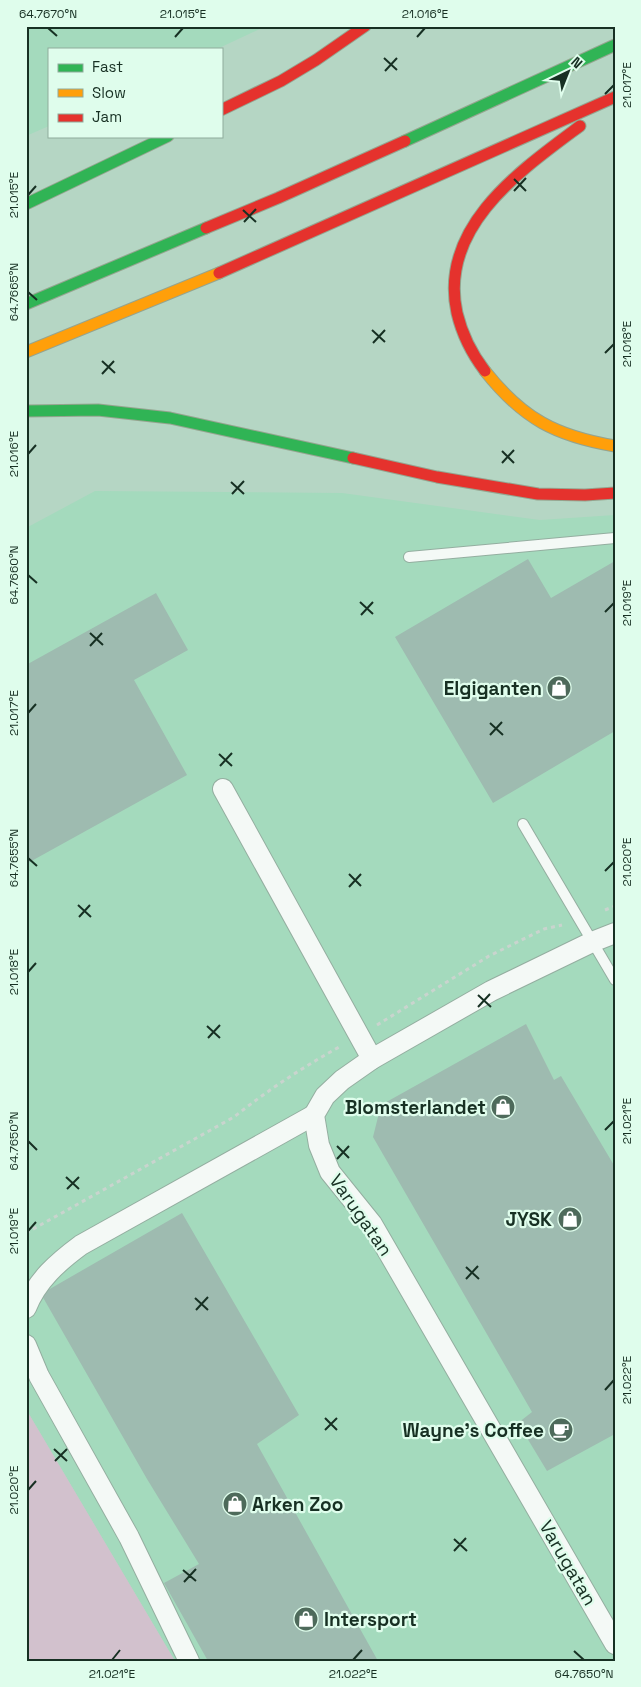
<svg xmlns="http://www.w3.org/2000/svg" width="641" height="1687" viewBox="0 0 641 1687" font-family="'Space Grotesk',sans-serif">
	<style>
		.built { fill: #a4dabd }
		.green { fill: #d2c1cd }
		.building { fill: #9ebbb0 }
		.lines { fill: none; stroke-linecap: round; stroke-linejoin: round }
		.lane-casing { stroke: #94aea0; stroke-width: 12 }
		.street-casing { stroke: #94aea0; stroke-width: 22 }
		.fast-casing { stroke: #95a48f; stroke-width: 13 }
		.slow-casing { stroke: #95a48f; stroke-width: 13 }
		.jam-casing { stroke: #95a48f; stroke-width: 13 }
		.path { stroke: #c9d4ce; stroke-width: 3; stroke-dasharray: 4 4; stroke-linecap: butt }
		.lane { stroke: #f4f9f6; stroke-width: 10 }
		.street { stroke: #f4f9f6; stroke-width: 20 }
		.fast { stroke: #30b455; stroke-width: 11 }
		.slow { stroke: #ff9f0a; stroke-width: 11 }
		.jam { stroke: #e5322d; stroke-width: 11 }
		.ticks { fill: none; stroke: #173023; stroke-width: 2 }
		.labels { text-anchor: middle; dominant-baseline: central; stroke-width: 4.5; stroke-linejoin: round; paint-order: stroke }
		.poi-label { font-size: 19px; font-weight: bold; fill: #173023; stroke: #dffdec; text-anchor: end }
		.street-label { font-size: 19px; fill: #173023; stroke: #dffdec }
		.neatline { fill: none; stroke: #173023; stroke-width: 2 }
		.ticks-label { font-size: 12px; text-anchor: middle; fill: #173023 }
	</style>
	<rect width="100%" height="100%" fill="#b5d6c4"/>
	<!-- built -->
	<g class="built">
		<path d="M26,26H266L217,49H49V126L26,136Z"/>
		<path d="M95,491L342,493L540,520L615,515V1661H175L26,1409V528Z"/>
	</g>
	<!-- green -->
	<path class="green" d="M26,1409L175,1661H26Z"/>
	<!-- building -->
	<g class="building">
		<path d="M528,559L551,598L615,561V731L493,803L395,637Z"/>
		<path d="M156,593L188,650L134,680L187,775L26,864V665Z"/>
		<path d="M526,1024L554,1080L561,1076L615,1167V1434L547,1471L518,1423L532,1412L373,1137L381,1105Z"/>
		<path d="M182,1213L299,1415L257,1444L378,1661H208L164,1583L199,1564L147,1479L41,1294Z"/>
	</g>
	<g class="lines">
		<defs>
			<g id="lane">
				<path d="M409,557L615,538"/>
				<path d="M523,824L615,980"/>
			</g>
			<g id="street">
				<path d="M223,789L372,1059"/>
				<path d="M615,933L592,942L491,991L372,1059L342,1080L325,1096L314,1115L319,1145L330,1172L372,1224L615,1644"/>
				<path d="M26,1308C37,1280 58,1262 81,1245L314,1115"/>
				<path d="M26,1345L39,1376L129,1537L189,1661"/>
			</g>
			<g id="fast">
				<path d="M405,141L615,45"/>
				<path d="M26,204L168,136"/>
				<path d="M26,304L206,228"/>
				<path d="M26,411L98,410L170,418L353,458"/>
			</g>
			<g id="slow">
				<path d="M26,352L219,273"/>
				<path d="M485,371C523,419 556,436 615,446"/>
			</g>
			<g id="jam">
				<path d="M221,110L281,81L316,60L365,26"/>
				<path d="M206,228L278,198L405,141"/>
				<path d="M219,273L615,97"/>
				<path d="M485,371C472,354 462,334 457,313C438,227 521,170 580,126"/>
				<path d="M353,458L437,477L538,494L585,495L615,493"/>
			</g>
		</defs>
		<!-- lane casing -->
		<use href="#lane" class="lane-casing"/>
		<!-- street casing -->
		<use href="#street" class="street-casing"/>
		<!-- fast casing -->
		<use href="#fast" class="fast-casing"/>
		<!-- slow casing -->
		<use href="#slow" class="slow-casing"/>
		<!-- jam casing -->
		<use href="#jam" class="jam-casing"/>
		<!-- path -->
		<g class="path">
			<path d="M605,910L615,906"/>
			<path d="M377,1025L489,956L544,929L562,925"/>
			<path d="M26,1233L234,1117C268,1090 303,1067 341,1046"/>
		</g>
		<!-- lane -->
		<use href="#lane" class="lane"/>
		<!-- street -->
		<use href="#street" class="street"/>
		<!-- fast -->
		<use href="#fast" class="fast"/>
		<!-- slow -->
		<use href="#slow" class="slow"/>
		<!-- jam -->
		<use href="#jam" class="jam"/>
	</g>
	<!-- ticks -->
	<path class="ticks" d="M48,28L57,36M175,37L183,28M417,37L425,28M384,58L397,70M385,71L397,58M605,94L614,85M514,179L526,191M514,191L526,178M28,195L36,186M243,210L256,222M244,222L256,209M28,292L37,300M372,330L385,342M373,343L385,330M605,353L614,344M102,361L115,373M102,374L114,361M502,451L514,463M28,454L36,445M502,463L514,450M231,482L244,494M232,494L244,481M28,575L37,583M360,602L373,614M605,612L614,603M361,615L373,602M90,633L103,645M90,646L102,633M28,713L36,704M490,723L503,735M490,735L502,722M219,754L232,766M220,766L232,753M28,858L37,866M605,871L614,862M349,874L361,886M349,887L361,874M78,905L91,917M79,917L90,905M28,972L36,963M478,995L491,1007M478,1007L490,994M207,1026L220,1038M208,1038L220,1025M605,1130L614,1121M28,1141L37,1150M337,1146L349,1158M337,1159L349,1146M66,1177L79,1189M67,1189L79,1177M28,1231L36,1222M466,1267L479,1279M466,1279L478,1266M195,1298L208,1310M196,1310L208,1297M605,1390L614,1380M325,1418L337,1430M325,1430L337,1418M54,1449L67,1461M55,1461L67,1449M28,1490L36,1481M454,1539L467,1551M454,1551L466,1538M183,1570L196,1581M184,1582L196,1569M574,1651L584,1660M112,1660L120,1650M353,1660L362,1650"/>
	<!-- icons -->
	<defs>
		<symbol id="shop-disc" viewBox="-11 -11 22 22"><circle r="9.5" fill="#4e6a5b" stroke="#dffdec"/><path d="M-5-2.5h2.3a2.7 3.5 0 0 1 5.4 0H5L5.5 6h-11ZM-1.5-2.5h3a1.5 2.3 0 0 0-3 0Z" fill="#fff"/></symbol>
		<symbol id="cafe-disc" viewBox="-11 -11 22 22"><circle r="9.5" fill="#4e6a5b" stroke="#dffdec"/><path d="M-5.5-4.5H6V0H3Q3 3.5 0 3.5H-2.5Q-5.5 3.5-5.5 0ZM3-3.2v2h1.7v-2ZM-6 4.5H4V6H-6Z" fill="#fff"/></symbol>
	</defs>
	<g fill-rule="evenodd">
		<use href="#shop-disc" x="545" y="674" width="28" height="28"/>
		<use href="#shop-disc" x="489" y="1093" width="28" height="28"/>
		<use href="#shop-disc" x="556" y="1205" width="28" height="28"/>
		<use href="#cafe-disc" x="547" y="1416" width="28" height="28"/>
		<use href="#shop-disc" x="221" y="1490" width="28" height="28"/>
		<use href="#shop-disc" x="292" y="1605" width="28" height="28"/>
	</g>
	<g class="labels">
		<!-- poi labels -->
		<g class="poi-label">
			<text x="542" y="688">Elgiganten</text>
			<text x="486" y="1107">Blomsterlandet</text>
			<text x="552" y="1219">JYSK</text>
			<text x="544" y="1430">Wayne's Coffee</text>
			<text x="252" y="1504" text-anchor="start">Arken Zoo</text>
			<text x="324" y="1619" text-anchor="start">Intersport</text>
		</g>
		<!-- street labels -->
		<g class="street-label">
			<text transform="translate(361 1215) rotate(55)">Varugatan</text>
			<text transform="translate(568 1563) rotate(60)">Varugatan</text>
		</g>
	</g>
	<!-- border -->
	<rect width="641" height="1687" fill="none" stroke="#dffdec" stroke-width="55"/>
	<!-- legend -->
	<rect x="48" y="48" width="175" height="90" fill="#dffdec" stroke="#8fab9c"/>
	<rect x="58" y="64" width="25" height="8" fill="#30b455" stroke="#8fab9c"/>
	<text x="92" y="72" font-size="15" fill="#173023">Fast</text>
	<rect x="58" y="89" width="25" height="8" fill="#ff9f0a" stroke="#8fab9c"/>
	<text x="92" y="98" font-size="15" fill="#173023">Slow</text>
	<rect x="58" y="114" width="25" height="8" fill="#e5322d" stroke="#8fab9c"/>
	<text x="92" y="122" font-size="15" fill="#173023">Jam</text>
	<!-- north arrow -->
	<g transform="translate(568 72) rotate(43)" stroke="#dffdec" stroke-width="4" paint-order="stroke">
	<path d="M0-4L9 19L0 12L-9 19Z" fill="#173023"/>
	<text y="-8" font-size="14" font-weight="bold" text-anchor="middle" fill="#173023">N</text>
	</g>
	<rect x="28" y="28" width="586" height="1632" class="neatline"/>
	<g class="ticks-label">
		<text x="48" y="18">64.7670°N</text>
		<text x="183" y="18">21.015°E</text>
		<text x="425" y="18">21.016°E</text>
		<text transform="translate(627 85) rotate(-90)" y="4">21.017°E</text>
		<text transform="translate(14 195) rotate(-90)" y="4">21.015°E</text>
		<text transform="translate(14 292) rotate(-90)" y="4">64.7665°N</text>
		<text transform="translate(627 344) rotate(-90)" y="4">21.018°E</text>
		<text transform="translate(14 454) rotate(-90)" y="4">21.016°E</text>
		<text transform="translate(14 575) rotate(-90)" y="4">64.7660°N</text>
		<text transform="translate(627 603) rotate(-90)" y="4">21.019°E</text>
		<text transform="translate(14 713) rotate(-90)" y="4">21.017°E</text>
		<text transform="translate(14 858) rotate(-90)" y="4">64.7655°N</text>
		<text transform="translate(627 862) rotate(-90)" y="4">21.020°E</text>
		<text transform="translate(14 972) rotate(-90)" y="4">21.018°E</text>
		<text transform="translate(627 1121) rotate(-90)" y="4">21.021°E</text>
		<text transform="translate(14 1141) rotate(-90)" y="4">64.7650°N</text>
		<text transform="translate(14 1231) rotate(-90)" y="4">21.019°E</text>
		<text transform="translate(627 1380) rotate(-90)" y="4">21.022°E</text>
		<text transform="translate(14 1490) rotate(-90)" y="4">21.020°E</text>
		<text x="112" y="1678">21.021°E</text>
		<text x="353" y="1678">21.022°E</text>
		<text x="584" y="1678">64.7650°N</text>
	</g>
</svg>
